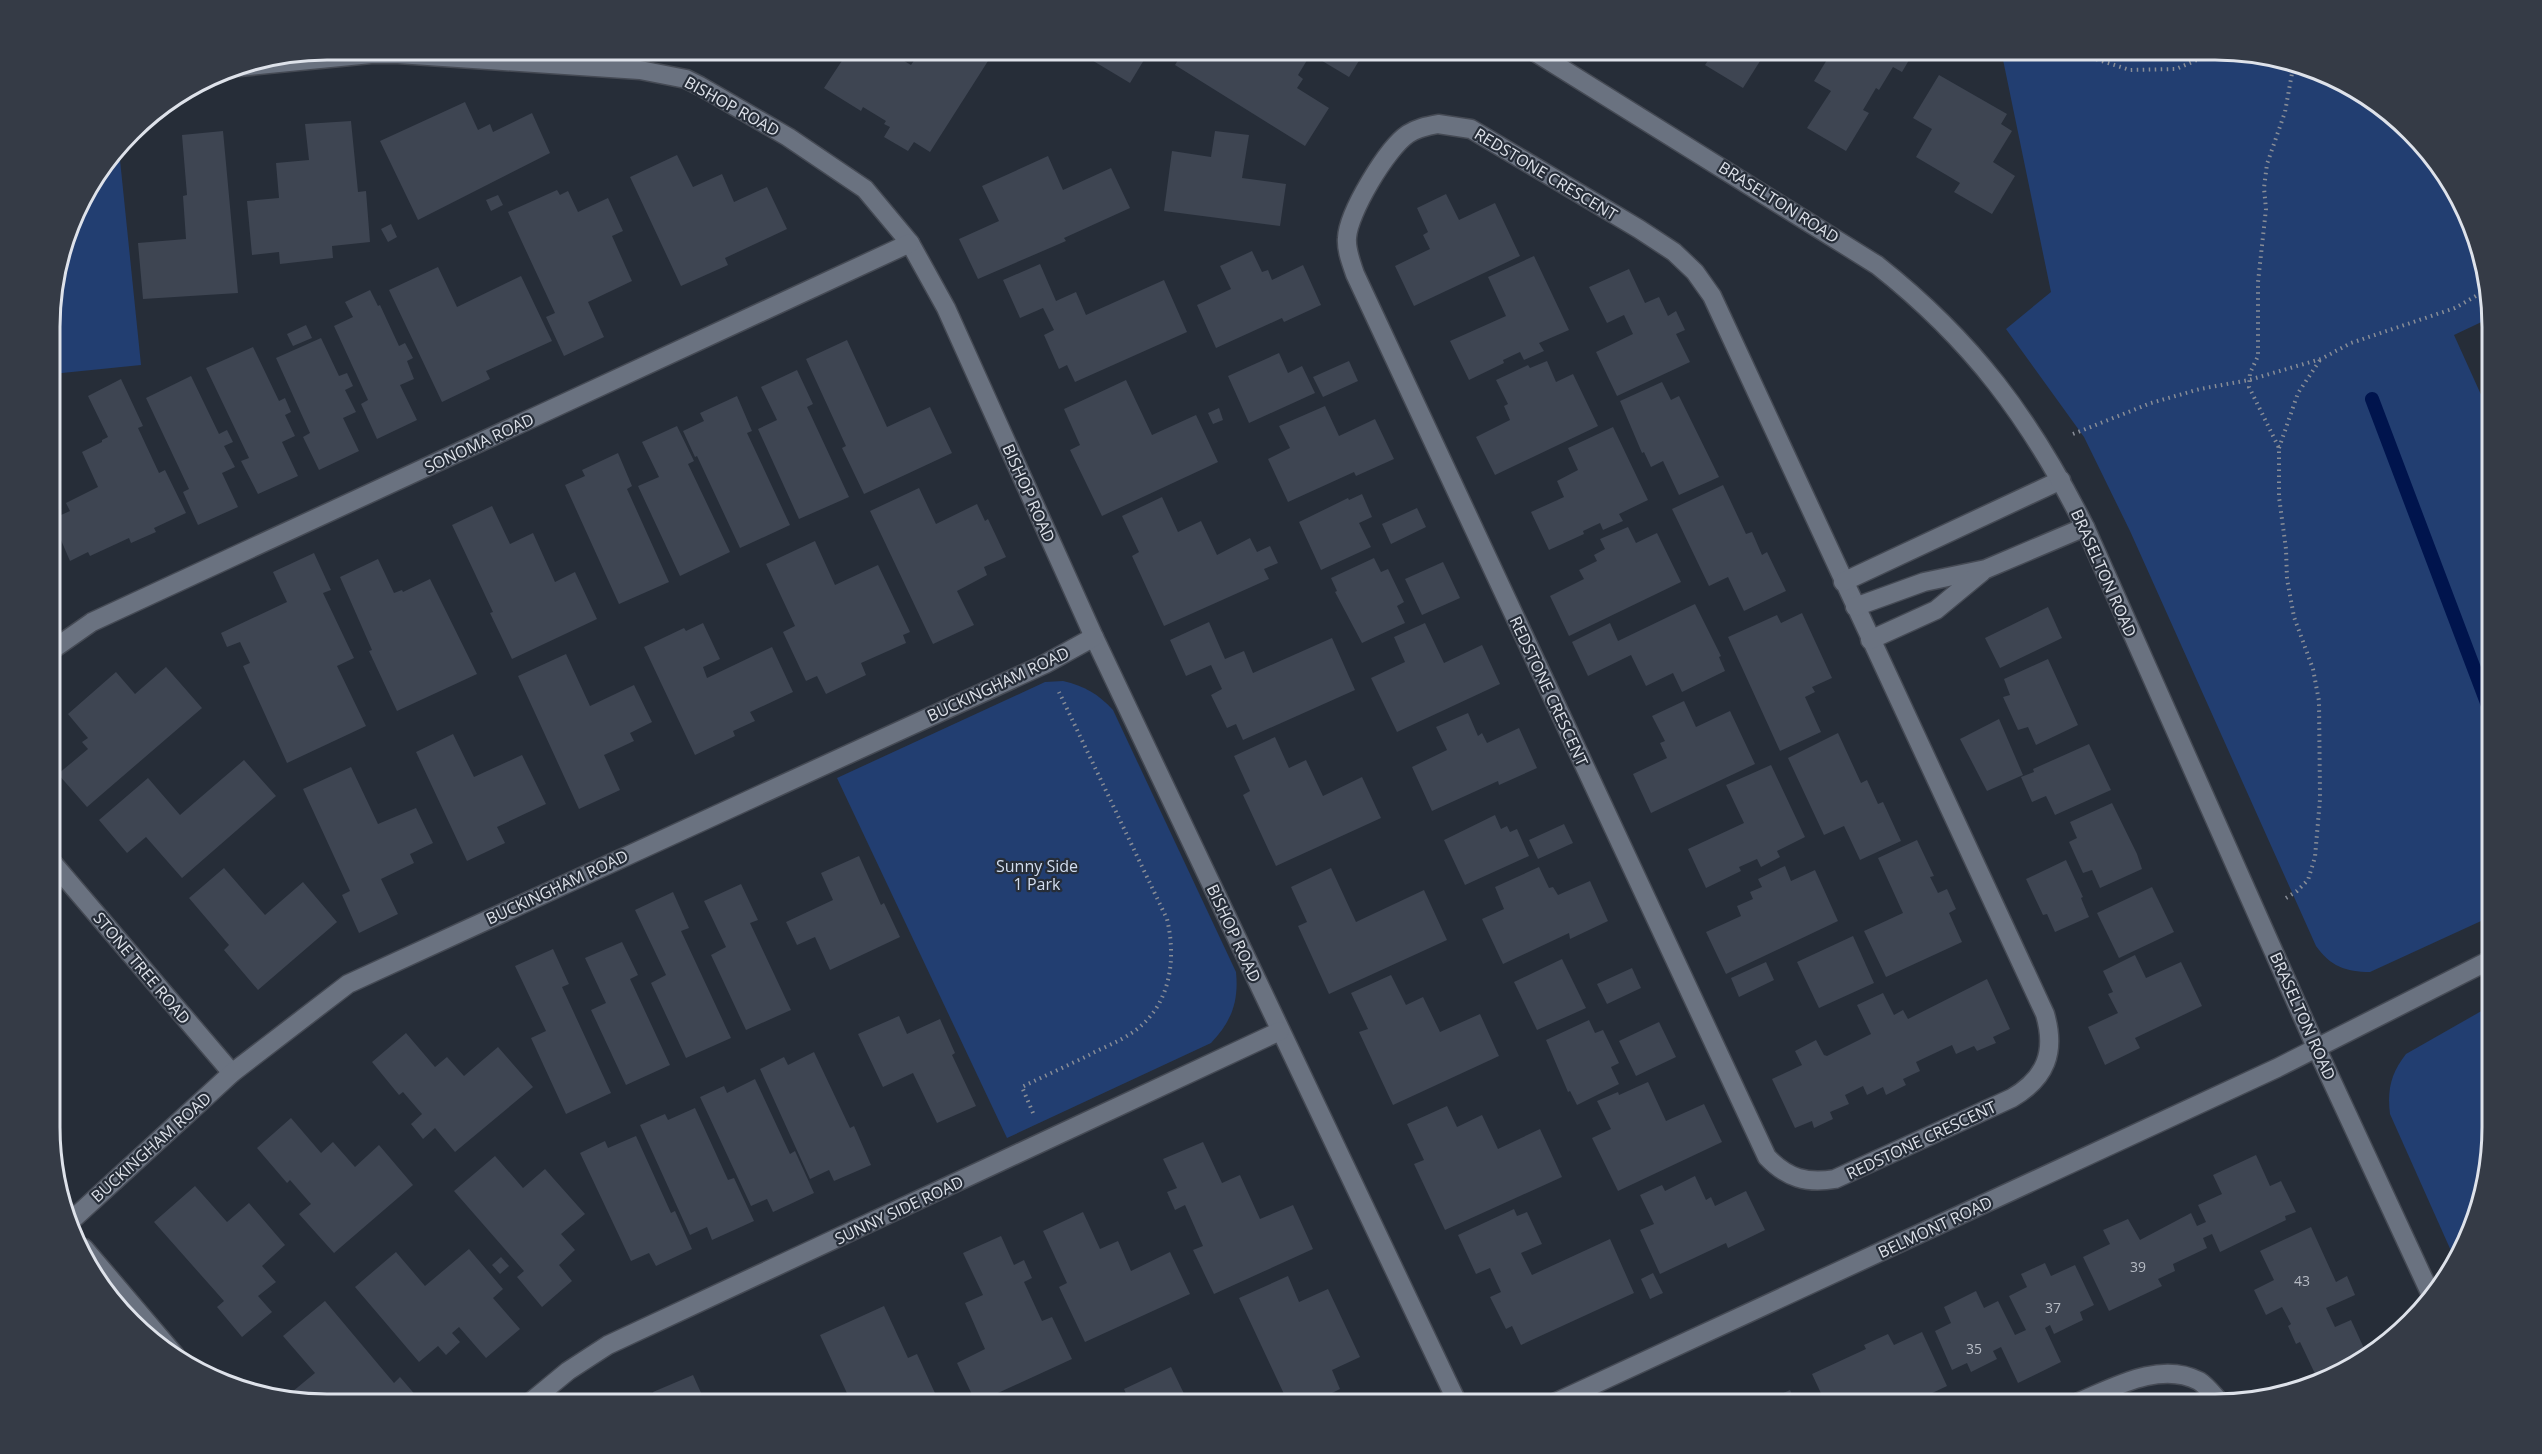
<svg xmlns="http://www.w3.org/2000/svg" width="2542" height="1454" viewBox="0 0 2542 1454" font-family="'Open Sans',sans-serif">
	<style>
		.green { fill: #223e71 }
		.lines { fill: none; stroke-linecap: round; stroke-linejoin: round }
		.stream { stroke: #00144d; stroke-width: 14 }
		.building { fill: #3e4552 }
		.minor-casing { stroke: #454a54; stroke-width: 21 }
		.tertiary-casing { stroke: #454a54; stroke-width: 21 }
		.path { stroke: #888d97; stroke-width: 4; stroke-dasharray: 1.5 4.5; stroke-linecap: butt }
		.minor { stroke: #6a7280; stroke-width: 18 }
		.tertiary { stroke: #6a7280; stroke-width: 18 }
		.labels { text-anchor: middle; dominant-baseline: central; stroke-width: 4.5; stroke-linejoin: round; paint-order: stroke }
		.number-label { font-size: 14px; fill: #b6bbc4 }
		.street-label { font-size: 16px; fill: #dee2ea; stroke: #262d38 }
		.park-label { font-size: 16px; fill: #d3def0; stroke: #262d38 }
		.rim { fill: none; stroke: #dee2ea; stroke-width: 3 }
	</style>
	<rect width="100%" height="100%" fill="#262d38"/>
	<!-- green -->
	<g class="green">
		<path d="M2001,50H2216L2287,59L2354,86L2446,173L2478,238L2492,308V317L2454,335L2492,419V916L2370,972C2346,972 2330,966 2316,946L2130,531L2084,437L2006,329L2051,292Z"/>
		<path d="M119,150L141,365L52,374V291L78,204Z"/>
		<path d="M1063,681C1085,686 1098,694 1113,710L1236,972C1239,1002 1231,1022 1211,1043L1007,1138L837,778L1045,682Z"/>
		<path d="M2492,1005V1145L2456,1262L2390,1114C2387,1090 2391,1073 2406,1054Z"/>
	</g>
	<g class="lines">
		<!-- stream -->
		<path class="stream" d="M2372,399L2492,716"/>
	</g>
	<!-- building -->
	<g class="building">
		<path d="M849,50L856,54L859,50H886L911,65L921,50H995L930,152L914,142L908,151L884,137L890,127L884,124L886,121L863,107L861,111L824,88Z"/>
		<path d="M1075,50H1150L1130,83Z"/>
		<path d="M1184,50H1297L1309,57L1298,75L1303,79L1297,88L1329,108L1305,146L1175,65Z"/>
		<path d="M1304,50H1362L1365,51L1349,77Z"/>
		<path d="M1715,50H1767L1743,88L1705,65Z"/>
		<path d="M1813,50H1915L1902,72L1893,67L1879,90L1876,88L1863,110L1869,113L1846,151L1807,128L1831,91L1814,81L1828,58Z"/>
		<path d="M1939,75L2007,114L2001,124L2012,131L1993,162L2015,176L1992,214L1954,192L1960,183L1916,157L1932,129L1913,118Z"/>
		<path d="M465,102L478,130L490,124L493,132L532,113L550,153L418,220L380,141Z"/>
		<path d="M351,121L358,192L366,191L370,242L332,246L333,258L280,264L279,252L252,255L247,201L279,198L276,163L309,160L305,124Z"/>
		<path d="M223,131L238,293L143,299L138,243L186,239L183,196L187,195L182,135Z"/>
		<path d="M1215,131L1249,135L1242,178L1286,184L1280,226L1164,211L1172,151L1211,157Z"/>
		<path d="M677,155L693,187L722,174L734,202L767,187L787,229L725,258L728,265L681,286L630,177Z"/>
		<path d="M1048,156L1063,190L1111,168L1130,208L1064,238L1066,241L978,279L959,239L999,221L982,186Z"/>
		<path d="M557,190L560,195L568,191L578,212L608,198L623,231L612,236L632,281L588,302L604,337L564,356L546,317L555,313L508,212Z"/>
		<path d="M1446,194L1459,220L1495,203L1520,256L1414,306L1395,266L1430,249L1423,235L1428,232L1417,208Z"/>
		<path d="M498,195L503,205L491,211L486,200Z"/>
		<path d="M391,224L397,237L388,242L381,229Z"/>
		<path d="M1252,251L1262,272L1268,270L1272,280L1303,265L1321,305L1284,322L1282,318L1216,348L1197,305L1231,289L1220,266Z"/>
		<path d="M1534,256L1569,330L1539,343L1544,351L1524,360L1520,352L1503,360L1504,363L1469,380L1450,341L1506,316L1488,277Z"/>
		<path d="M1040,264L1056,301L1076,292L1086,315L1164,280L1187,332L1075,382L1067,365L1059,369L1044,335L1054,330L1043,308L1020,318L1003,280Z"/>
		<path d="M438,267L457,307L521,276L552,341L486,371L490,379L442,402L389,290Z"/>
		<path d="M1629,269L1645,303L1659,297L1668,316L1676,311L1685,330L1676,334L1690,362L1617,396L1596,352L1633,334L1624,315L1607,323L1589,287Z"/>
		<path d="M370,290L378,306L380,305L399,346L405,343L413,358L407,361L414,379L400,385L417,420L377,439L361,404L368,400L334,326L353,317L345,302Z"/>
		<path d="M306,325L312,338L293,346L287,334Z"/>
		<path d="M321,338L339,376L347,373L353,386L345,390L356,412L343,418L359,451L319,470L303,437L310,433L276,358Z"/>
		<path d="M847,340L887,427L930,407L952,453L864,494L842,448L846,446L806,359Z"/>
		<path d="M253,347L279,401L285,398L291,412L285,415L295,436L282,442L298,476L258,494L241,461L249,458L206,368Z"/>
		<path d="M1279,353L1288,373L1302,366L1315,393L1249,423L1228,376Z"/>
		<path d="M1349,361L1358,381L1323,397L1313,377Z"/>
		<path d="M1547,361L1556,382L1573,374L1598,426L1495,475L1476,437L1510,420L1504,406L1508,404L1496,380L1528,365L1530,368Z"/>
		<path d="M797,370L813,404L807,407L849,497L799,519L758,429L777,420L761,387Z"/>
		<path d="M191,376L219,434L227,430L233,442L224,446L235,467L222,473L238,507L198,525L183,492L189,489L146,398Z"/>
		<path d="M121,379L143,426L138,428L159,473L165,470L186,513L154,528L156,532L131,543L129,538L90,556L88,552L70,561L52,519L70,511L66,503L98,487L82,452L102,442V440L108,437L88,396Z"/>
		<path d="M1126,380L1152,435L1196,415L1218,462L1102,516L1070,450L1080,445L1064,409Z"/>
		<path d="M1662,382L1671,400L1679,396L1719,477L1679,495L1663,461L1651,467L1644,452L1642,453L1620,401Z"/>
		<path d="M737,396L752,431L747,433L790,525L740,548L697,456L695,457L683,431L704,421L700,413Z"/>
		<path d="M1325,406L1339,436L1375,419L1394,459L1356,476L1354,472L1288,502L1268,459L1290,448L1279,426Z"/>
		<path d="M1219,408L1223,420L1213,424L1208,413Z"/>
		<path d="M677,426L694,461L688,464L730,552L680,576L638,486L659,477L642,442Z"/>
		<path d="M1613,427L1648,500L1619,514L1623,521L1603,530L1600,523L1583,531L1584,534L1549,550L1531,512L1564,497L1557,481L1578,470L1568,448Z"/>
		<path d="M618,453L632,486L627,489L669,582L619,604L565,485L585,476L582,470Z"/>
		<path d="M1723,485L1746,534L1752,532L1762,555L1767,552L1786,591L1744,611L1728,577L1709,586L1672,509Z"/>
		<path d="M919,488L936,524L977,504L985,521L988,519L1006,557L984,567L987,575L957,591L974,625L933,644L870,511Z"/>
		<path d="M1362,494L1372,517L1359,523L1371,547L1321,570L1299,522L1348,498L1349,500Z"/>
		<path d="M1162,497L1178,532L1201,521L1217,555L1250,538L1257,552L1270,546L1278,563L1264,569L1269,579L1164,626L1132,556L1139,552L1122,516Z"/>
		<path d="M492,506L510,544L533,533L555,582L575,572L597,619L512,659L490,613L493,612L452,525Z"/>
		<path d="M1417,508L1426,527L1391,544L1382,524Z"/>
		<path d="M1628,527L1636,543L1657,533L1681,582L1569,636L1550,596L1584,579L1579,570L1597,561L1594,555L1605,549L1600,539Z"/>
		<path d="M815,541L835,585L878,565L910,632L903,635L906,643L861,663L866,675L826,694L817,676L806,681L783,632L795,626L766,564Z"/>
		<path d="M314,553L331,590L323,593L354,658L337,666L366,726L287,763L243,666L250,663L240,642L227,647L221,633L287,602L273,572Z"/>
		<path d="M1374,558L1381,572L1388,569L1404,602L1397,606L1405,623L1362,643L1335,592L1337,591L1331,578Z"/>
		<path d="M378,559L394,593L402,590L403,592L430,579L477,674L397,711L369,651L372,650L340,577Z"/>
		<path d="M1443,562L1460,598L1422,615L1405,579Z"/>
		<path d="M1695,604L1721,656L1719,657L1725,671L1682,692L1673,673L1646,686L1631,655L1588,676L1572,642L1610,623L1618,641Z"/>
		<path d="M2048,607L2062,638L2000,668L1985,638Z"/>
		<path d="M1802,613L1832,678L1812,687L1815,692L1805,697L1821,732L1780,751L1728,637L1777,615L1781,623Z"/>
		<path d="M1209,622L1225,659L1244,651L1253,673L1332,638L1355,690L1243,740L1236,724L1227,728L1211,695L1222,689L1211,665L1186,676L1170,640Z"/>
		<path d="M703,623L720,659L703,667L707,678L772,647L793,692L750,712L755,721L733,731L735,736L695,755L644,647L684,628L686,631Z"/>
		<path d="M1425,623L1444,663L1482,645L1500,684L1397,732L1371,678L1405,662L1394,637Z"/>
		<path d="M566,654L590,706L634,685L652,722L630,733L634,741L604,755L620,790L579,809L518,676Z"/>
		<path d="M2048,659L2078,725L2036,745L2028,727L2018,730L2003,697L2010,695L2004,679Z"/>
		<path d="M166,667L202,708L87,807L58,774L88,749L82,742L88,738L68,714L116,672L135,694Z"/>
		<path d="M1684,701L1696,727L1730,711L1755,764L1651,813L1633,774L1667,758L1660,743L1665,741L1652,716Z"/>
		<path d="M1468,713L1478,736L1482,733L1487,743L1519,728L1537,768L1499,785L1498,781L1432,811L1412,767L1447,750L1436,727Z"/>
		<path d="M1999,719L2023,775L1987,791L1960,739Z"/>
		<path d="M1838,733L1861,783L1867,780L1878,804L1883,802L1901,841L1860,860L1844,826L1824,835L1788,758Z"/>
		<path d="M453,734L474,777L522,755L546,804L497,827L505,843L467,861L416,752Z"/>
		<path d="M1275,737L1289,768L1306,760L1323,796L1362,777L1381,818L1276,866L1243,795L1250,791L1234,756Z"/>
		<path d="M2089,744L2111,790L2055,815L2046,796L2032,802L2021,777L2034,772L2033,769Z"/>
		<path d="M244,760L276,796L182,878L146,837L127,853L99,820L148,778L180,815Z"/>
		<path d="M1771,765L1805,837L1777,851L1780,857L1761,867L1757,859L1739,867L1741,871L1706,888L1688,849L1744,823L1726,785Z"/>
		<path d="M351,767L378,824L416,808L433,843L410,854L414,863L381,879L398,914L359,933L342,895L350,891L303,789Z"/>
		<path d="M2112,803L2137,854L2142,869L2100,888L2092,870L2083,873L2069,842L2077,838L2070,822Z"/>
		<path d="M1495,815L1501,829L1507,826L1510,832L1517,829L1529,856L1465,885L1444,840Z"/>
		<path d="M1564,824L1573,843L1538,859L1529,840Z"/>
		<path d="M1917,840L1934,876L1930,877L1938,893L1947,889L1956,909L1949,913L1962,942L1886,977L1864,931L1903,913L1878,858Z"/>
		<path d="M859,856L881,905L884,903L900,937L830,970L815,937L797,945L786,922L833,900L821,873Z"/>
		<path d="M2066,860L2083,897L2081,898L2089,917L2055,932L2047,914L2043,915L2026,879Z"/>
		<path d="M1785,866L1791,881L1815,870L1838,921L1726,974L1706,932L1741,916L1737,906L1753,899L1750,892L1762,887L1758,879Z"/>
		<path d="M1539,867L1549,888L1553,887L1558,895L1590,881L1608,921L1570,939L1569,933L1503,964L1482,919L1504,909L1495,887Z"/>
		<path d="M224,868L265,915L303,882L337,922L258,990L224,950L229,945L189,898Z"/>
		<path d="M1331,868L1356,922L1424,890L1447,940L1329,994L1298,926L1307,922L1291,887Z"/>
		<path d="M741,884L758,920L750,923L791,1010L746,1030L711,955L726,947L704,901Z"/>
		<path d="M2152,887L2174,932L2119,958L2097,913Z"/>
		<path d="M673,892L689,928L681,931L731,1038L686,1058L651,983L666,975L635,910Z"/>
		<path d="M1853,936L1874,983L1819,1008L1797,962Z"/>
		<path d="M622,942L638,975L630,979L670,1065L626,1085L591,1010L606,1003L585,958Z"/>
		<path d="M553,949L569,984L562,987L611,1093L566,1114L531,1038L546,1031L515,966Z"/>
		<path d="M2135,955L2146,978L2181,962L2202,1006L2135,1038L2140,1048L2105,1065L2088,1027L2118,1013L2108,994L2113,992L2103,971Z"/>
		<path d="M1562,959L1586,1008L1537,1030L1514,982Z"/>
		<path d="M1766,962L1774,980L1739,997L1731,978Z"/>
		<path d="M1632,968L1641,988L1607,1004L1597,984Z"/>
		<path d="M1391,975L1406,1005L1423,997L1440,1032L1480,1014L1499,1056L1393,1105L1359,1032L1368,1029L1351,993Z"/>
		<path d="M1987,979L2010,1029L1993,1037L1996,1043L1977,1051L1974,1046L1956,1054L1952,1045L1916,1062L1920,1071L1903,1079L1906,1085L1886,1095L1883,1087L1867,1095L1863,1086L1845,1095L1849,1104L1830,1112L1833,1119L1814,1128L1812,1121L1795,1128L1772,1079L1802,1065L1795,1051L1816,1040L1824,1055L1827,1056L1871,1034L1857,1005L1883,993L1894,1015L1903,1010L1908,1019Z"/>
		<path d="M899,1016L907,1034L940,1019L955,1053L952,1055L976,1106L937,1123L913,1073L883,1087L858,1034Z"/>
		<path d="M1589,1020L1595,1033L1603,1030L1619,1063L1611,1067L1619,1084L1577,1105L1570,1091L1568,1092L1546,1040Z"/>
		<path d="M1659,1022L1676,1057L1636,1076L1619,1041Z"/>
		<path d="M406,1033L435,1067L447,1057L464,1076L498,1047L533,1087L455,1152L435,1128L423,1139L411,1124L422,1114L403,1092L399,1095L372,1062Z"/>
		<path d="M814,1052L850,1128L854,1126L871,1165L834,1181L829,1170L810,1179L760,1069L784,1057L788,1065Z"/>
		<path d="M755,1079L790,1154L795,1151L814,1193L773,1212L767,1199L751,1206L700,1097L724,1086L727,1093Z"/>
		<path d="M1648,1082L1666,1121L1704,1104L1722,1142L1618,1191L1592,1138L1611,1129L1597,1101L1618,1092L1619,1095Z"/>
		<path d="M1447,1106L1457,1127L1482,1115L1498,1149L1540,1129L1562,1177L1445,1230L1414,1164L1424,1160L1407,1124Z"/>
		<path d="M695,1108L728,1180L734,1178L754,1221L712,1240L707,1227L690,1235L640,1125L665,1114L668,1120Z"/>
		<path d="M291,1118L321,1153L333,1142L355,1167L379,1145L413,1185L334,1253L299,1214L311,1204L290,1180L287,1183L257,1148Z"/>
		<path d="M636,1136L671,1213L675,1211L692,1249L656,1266L649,1253L631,1261L580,1153L605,1141L608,1148Z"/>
		<path d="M1203,1142L1222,1183L1240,1175L1260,1219L1293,1205L1313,1249L1214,1294L1193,1250L1203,1246L1185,1205L1175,1210L1167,1192L1177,1188L1163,1159Z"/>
		<path d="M2256,1155L2270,1186L2281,1181L2296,1212L2285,1216L2286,1220L2220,1252L2212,1234L2203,1238L2207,1248L2173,1264L2175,1271L2158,1279L2162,1286L2109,1311L2083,1257L2110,1244L2103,1230L2128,1219L2140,1240L2191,1213L2197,1226L2206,1222L2198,1205L2222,1194L2213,1175Z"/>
		<path d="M495,1156L523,1188L545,1169L585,1214L561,1234L575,1250L559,1265L572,1281L542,1307L517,1277L524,1271L454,1191Z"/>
		<path d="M1695,1176L1706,1200L1711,1197L1715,1206L1746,1191L1765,1230L1728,1248L1726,1243L1660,1274L1640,1230L1654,1224L1640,1195L1662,1185L1665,1191Z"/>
		<path d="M195,1186L227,1222L249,1203L285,1245L262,1266L276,1282L258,1296L272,1312L242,1337L217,1307L224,1301L154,1222Z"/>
		<path d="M1514,1209L1517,1216L1527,1212L1542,1244L1521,1253L1532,1275L1610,1239L1634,1293L1521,1345L1512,1326L1506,1329L1490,1297L1501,1292L1490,1268L1476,1274L1458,1235Z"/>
		<path d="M1083,1212L1100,1249L1118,1241L1131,1271L1170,1252L1190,1294L1085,1342L1059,1287L1067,1283L1043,1231Z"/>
		<path d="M2311,1227L2336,1282L2347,1276L2355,1295L2326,1308L2335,1327L2351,1320L2368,1357L2354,1367L2317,1378L2300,1342L2296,1344L2288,1326L2291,1324L2282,1307L2266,1315L2254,1290L2274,1280L2260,1251Z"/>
		<path d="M1001,1236L1014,1265L1024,1260L1032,1278L1024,1282L1042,1321L1052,1317L1072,1359L976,1403L957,1363L985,1349L965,1303L983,1295L963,1253Z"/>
		<path d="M469,1249L503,1289L493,1298L520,1329L486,1358L459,1327L452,1333L460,1342L446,1355L438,1346L419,1362L355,1287L396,1252L425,1286Z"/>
		<path d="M501,1257L509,1266L500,1274L492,1265Z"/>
		<path d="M2045,1263L2051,1276L2075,1265L2094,1305L2080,1312L2083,1320L2054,1334L2050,1325L2045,1328L2061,1362L2018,1383L2001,1347L1993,1351L1997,1359L1971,1372L1967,1363L1952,1370L1935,1331L1951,1323L1944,1307L1976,1291L1984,1308L1998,1301L2015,1335L2026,1330L2009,1296L2027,1287L2021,1274Z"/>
		<path d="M1653,1273L1663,1293L1650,1299L1641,1279Z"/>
		<path d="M1288,1276L1299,1302L1328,1289L1360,1357L1332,1370L1340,1389L1320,1399L1322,1404H1278L1275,1399L1284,1394L1239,1298Z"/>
		<path d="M325,1301L394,1383L400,1377L423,1404H326L300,1401L292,1392L315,1373L283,1336Z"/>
		<path d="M884,1306L908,1358L917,1354L940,1404H852L820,1335Z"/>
		<path d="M1922,1332L1947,1386L1909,1404H1826L1812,1374L1866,1349L1864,1345L1888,1334L1894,1345Z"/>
		<path d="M1171,1367L1189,1404H1131L1124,1389Z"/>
		<path d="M693,1375L706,1404H658L653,1392Z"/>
		<path d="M1790,1390L1796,1404H1760Z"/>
		<path d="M1263,1394L1267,1404H1242L1260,1396Z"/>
	</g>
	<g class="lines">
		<defs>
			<g id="minor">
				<path d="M239,67L371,54H398L640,70L686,79L700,86L788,137L865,189L910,243L946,308L1094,637L1458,1404"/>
				<path d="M1438,124L1471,129L1639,229L1674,252L1695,272L1712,296L2045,1014C2056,1052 2046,1078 2012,1098L1835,1179C1807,1184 1787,1178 1767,1157L1355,274C1351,262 1346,250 1347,238C1348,213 1387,148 1408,134C1417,128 1427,126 1438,124Z"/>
				<path d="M1843,582L2061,480"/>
				<path d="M1855,607L1924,582L1986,569L2085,527"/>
				<path d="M1870,640L1936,610L1982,572"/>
				<path d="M52,650L92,622L910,243"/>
				<path d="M52,862L232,1073"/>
				<path d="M73,1219L232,1073L348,984L1045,664L1094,637"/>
				<path d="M84,1248L175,1355"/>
				<path d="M528,1404L568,1371L608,1345L1280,1031"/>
				<path d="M1552,1404L2277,1068L2492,959"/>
				<path d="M2074,1404C2111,1389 2159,1360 2199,1381C2207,1386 2215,1397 2222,1404"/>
			</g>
			<path id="tertiary" d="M1532,50L1877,265C1973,341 2030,418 2085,527L2316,1047L2432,1297"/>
		</defs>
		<!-- minor casing -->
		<use href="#minor" class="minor-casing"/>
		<!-- tertiary casing -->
		<use href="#tertiary" class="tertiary-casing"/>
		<!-- path -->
		<g class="path">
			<path d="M2075,50L2077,53L2130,70L2176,69L2220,50"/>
			<path d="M2073,434L2151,403L2200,389L2249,380L2321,359L2351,343L2455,308L2488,289"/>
			<path d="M2279,448L2298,393L2320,360"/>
			<path d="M2286,898L2297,891L2308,880L2315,857L2320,799L2319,701L2313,669L2294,617L2287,579L2286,549L2279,497V448L2249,387L2250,373L2258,356V282L2266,209L2264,188L2267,164L2285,112L2294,62"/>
			<path d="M1033,1113L1022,1087C1044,1076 1067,1066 1089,1055C1102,1048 1118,1042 1130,1034C1170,1009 1177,961 1167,919L1059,692"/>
		</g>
		<!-- minor -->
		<use href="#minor" class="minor"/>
		<!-- tertiary -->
		<use href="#tertiary" class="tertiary"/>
	</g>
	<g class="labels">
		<!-- number labels -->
		<g class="number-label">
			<text x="2138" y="1266">39</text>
			<text x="2302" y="1280">43</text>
			<text x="2053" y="1307">37</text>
			<text x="1974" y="1348">35</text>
		</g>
		<!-- street labels -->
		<g class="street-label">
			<text transform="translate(732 106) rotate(29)">BISHOP ROAD</text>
			<text transform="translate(1546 174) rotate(31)">REDSTONE CRESCENT</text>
			<text transform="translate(1779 202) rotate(32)">BRASELTON ROAD</text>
			<text transform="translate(479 443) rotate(-25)">SONOMA ROAD</text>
			<text transform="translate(1029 493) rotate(66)">BISHOP ROAD</text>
			<text transform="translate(2104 573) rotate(66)">BRASELTON ROAD</text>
			<text transform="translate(998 684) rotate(-25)">BUCKINGHAM ROAD</text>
			<text transform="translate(1549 691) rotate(65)">REDSTONE CRESCENT</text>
			<text transform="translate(557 887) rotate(-25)">BUCKINGHAM ROAD</text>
			<text transform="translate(1234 933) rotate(65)">BISHOP ROAD</text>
			<text transform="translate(142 968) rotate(50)">STONE TREE ROAD</text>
			<text transform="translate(2303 1016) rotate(66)">BRASELTON ROAD</text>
			<text transform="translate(1921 1140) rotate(-25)">REDSTONE CRESCENT</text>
			<text transform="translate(151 1147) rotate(-42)">BUCKINGHAM ROAD</text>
			<text transform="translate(899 1210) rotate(-25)">SUNNY SIDE ROAD</text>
			<text transform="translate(1935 1227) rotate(-25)">BELMONT ROAD</text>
		</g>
		<!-- park labels -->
		<g class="park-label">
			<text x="1037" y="866">Sunny Side<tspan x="1037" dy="18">1 Park</tspan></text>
		</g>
	</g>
	<!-- crop -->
	<path d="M0 0H2542V1454H0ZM327 60H2215A267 267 0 0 1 2482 327V1127A267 267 0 0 1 2215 1394H327A267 267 0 0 1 60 1127V327A267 267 0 0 1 327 60Z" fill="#353b46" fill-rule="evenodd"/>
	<path class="rim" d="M327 60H2215A267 267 0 0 1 2482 327V1127A267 267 0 0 1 2215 1394H327A267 267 0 0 1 60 1127V327A267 267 0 0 1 327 60Z"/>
</svg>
